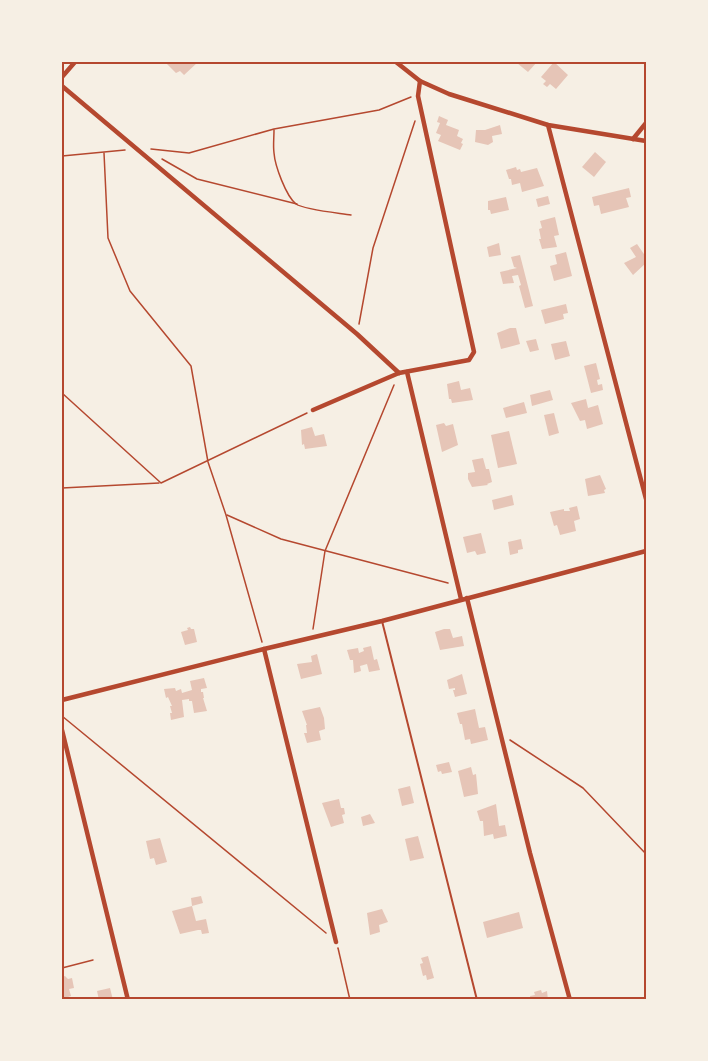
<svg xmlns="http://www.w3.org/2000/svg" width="708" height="1061" viewBox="0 0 708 1061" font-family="Jost,sans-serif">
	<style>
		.building { fill: #e6c5b7 }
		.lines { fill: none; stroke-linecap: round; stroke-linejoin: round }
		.path { stroke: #b5482f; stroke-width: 1.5 }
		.service { stroke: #b5482f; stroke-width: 2 }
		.minor { stroke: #b5482f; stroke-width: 4.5 }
		.neatline { fill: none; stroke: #b5482f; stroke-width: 2 }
	</style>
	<rect width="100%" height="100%" fill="#f6efe4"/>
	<!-- building -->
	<g class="building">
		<path d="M165,62H198L184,75L180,71L176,73Z"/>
		<path d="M519,62H537L528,72L517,63Z"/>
		<path d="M554,62L568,75L556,89L550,84L547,87L543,84L546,81L541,77Z"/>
		<path d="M439,116L448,120L446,125L459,130L457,136L463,139L461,143L463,144L460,150L438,141L441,135L436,133L440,123L437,122Z"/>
		<path d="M500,125L502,134L492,136L493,142L488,145L475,142L476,130H485Z"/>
		<path d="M595,152L606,162L594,177L582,167Z"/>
		<path d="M516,167L517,170L520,169L521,172L537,168L544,186L522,192L520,183L512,185L511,179H509L506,170Z"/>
		<path d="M629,188L631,197L626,198L629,207L601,214L599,205L594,206L592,197Z"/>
		<path d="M548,196L550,204L538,207L536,199Z"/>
		<path d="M506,197L509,210L491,214L490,210H488V201Z"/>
		<path d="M555,217L559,235L554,236L557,247L542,249L539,239H541L539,229L542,228L540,221Z"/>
		<path d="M499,243L501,255L489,257L487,247Z"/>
		<path d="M637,244L646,257V263L633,275L624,263L636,257L630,248Z"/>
		<path d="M566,252L572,276L554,281L550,266L557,264L555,255Z"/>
		<path d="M520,255L533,306L525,308L519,286L521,285L518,275L512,276L514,283L503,284L500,272L517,268L514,267L511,257Z"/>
		<path d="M566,304L568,313L563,314L564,319L545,324L541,310Z"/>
		<path d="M510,328H516L520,344L501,349L497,333Z"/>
		<path d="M536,339L539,350L530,352L526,341Z"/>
		<path d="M566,341L570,356L555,360L551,344Z"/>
		<path d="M596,363L600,379L597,380L598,385L602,384L603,390L591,393L584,366Z"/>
		<path d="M459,381L461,390L470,388L473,400L452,403L451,399H449L447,384Z"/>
		<path d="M550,390L553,400L532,406L530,395Z"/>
		<path d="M586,399L588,408L598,405L603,424L587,429L585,420L580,421L571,403Z"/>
		<path d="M524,402L527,413L506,418L503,408Z"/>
		<path d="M554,413L559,433L549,436L544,415Z"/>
		<path d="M444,423L446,426L453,424L458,445L442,452L436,425Z"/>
		<path d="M312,427L315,436L324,434L327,446L305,449L304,444L302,445L301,430Z"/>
		<path d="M509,431L517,464L498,468L491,435Z"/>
		<path d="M483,458L486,469H489L492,482L487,484L488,485L472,487L468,479V473L475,472L472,460Z"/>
		<path d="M600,475L606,489L604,490L605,493L588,496L585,479Z"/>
		<path d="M512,495L514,505L494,510L492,500Z"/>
		<path d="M577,506L580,519L574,521L576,531L560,535L557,525L554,526L550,512L564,509V511H570L569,508Z"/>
		<path d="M481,533L486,553L477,555L475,551L467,553L463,537Z"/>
		<path d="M521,539L523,549L518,550V553L510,555L508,542Z"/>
		<path d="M190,627L191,629H194L197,642L185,645L181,632L188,630L187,628Z"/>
		<path d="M444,629H450L453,638L462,636L464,646L440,650L435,632Z"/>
		<path d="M371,646L374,660L377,659L380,670L369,672L367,664L360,666L361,671L354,673L353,660H350L347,650L358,648L359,653L364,651L363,648Z"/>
		<path d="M317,654L322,674L301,679L297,664L312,662L311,656Z"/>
		<path d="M462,674L467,694L455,697L453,690H455V688L449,689L447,680Z"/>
		<path d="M204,678L207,688L201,689V692H203L204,698H203L207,711L194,713L192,701H189V699L182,700L184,717L171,720L170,713H172L170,706H172L168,697L166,698L164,689L175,688L176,691L181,689L182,693L192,690L190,681Z"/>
		<path d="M320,707L324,718L325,729L319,731L321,740L307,743L304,733H307L306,725H307L302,711Z"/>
		<path d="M475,709L479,728L485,727L488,740L471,744L470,739L465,740L462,724H460L457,713Z"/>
		<path d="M449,762L452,772L442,774L441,771L438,772L436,765Z"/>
		<path d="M471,767L473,775L476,774L478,794L464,797L458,771Z"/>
		<path d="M410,786L414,803L402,806L398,789Z"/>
		<path d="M339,799L341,808H344L345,814L342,815L344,823L331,827L322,803Z"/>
		<path d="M496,804L499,826L505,825L507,836L494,839L493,834L484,836L483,821H480L477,811Z"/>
		<path d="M370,814L375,823L363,826L361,817Z"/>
		<path d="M418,836L424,858L410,861L405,839Z"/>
		<path d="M160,838L167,862L156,865L154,858L150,859L146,841Z"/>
		<path d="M201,896L203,903L192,906L196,921L206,919L209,933L202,934L201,930H198L180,934L172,911L192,906L191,898Z"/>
		<path d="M382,909L388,922L379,925L380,932L370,935L367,913Z"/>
		<path d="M519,912L523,928L487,938L483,922Z"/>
		<path d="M428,956L434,978L427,980L426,975L423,976L420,964L423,963L421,958Z"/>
		<path d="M65,976L68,979L72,978L74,988L69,989L71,996L62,999V977Z"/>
		<path d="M110,988L113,1000H99L97,991Z"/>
		<path d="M541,990L542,993L547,991L548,1000H531L530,996L535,995L534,992Z"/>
	</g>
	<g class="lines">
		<!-- path -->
		<g class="path">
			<path d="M274,130C274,138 273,146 274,153C275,166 286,196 296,204C305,210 339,213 351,215"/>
			<path d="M151,149L189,153L274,129L379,110L411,97"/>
			<path d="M104,153L108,238L130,291L191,366L208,462L226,515L262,642"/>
			<path d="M62,156L125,150"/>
			<path d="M162,159L197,179L297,204"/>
			<path d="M359,324L373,248L415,121"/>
			<path d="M62,393L161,483L307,413"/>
			<path d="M62,488L159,483"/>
			<path d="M227,515L281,539L448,583"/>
			<path d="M313,629L325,551L394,385"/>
			<path d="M62,716L326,933"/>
			<path d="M510,740L583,788L646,854"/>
			<path d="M338,948L350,1000"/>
			<path d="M62,968L93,960"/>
		</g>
		<!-- service -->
		<path class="service" d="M382,621L477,1000"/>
		<!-- minor -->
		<g class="minor">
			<path d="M396,62L420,81L449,94L548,125L646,141"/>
			<path d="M62,77L75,62"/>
			<path d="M62,86L357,334L399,373"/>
			<path d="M548,125L646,499"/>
			<path d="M633,139L646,123"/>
			<path d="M407,372L461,599"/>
			<path d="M313,410L399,373L469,360L474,352L418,96L420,81"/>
			<path d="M467,598L530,853L570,1000"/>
			<path d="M264,649L336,942"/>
			<path d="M62,700L264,649L382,621L646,551"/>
			<path d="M62,730L128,1000"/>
		</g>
	</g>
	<!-- border -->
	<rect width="708" height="1061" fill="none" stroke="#f6efe4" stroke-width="126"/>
	<rect x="63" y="63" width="582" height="935" class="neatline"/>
</svg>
